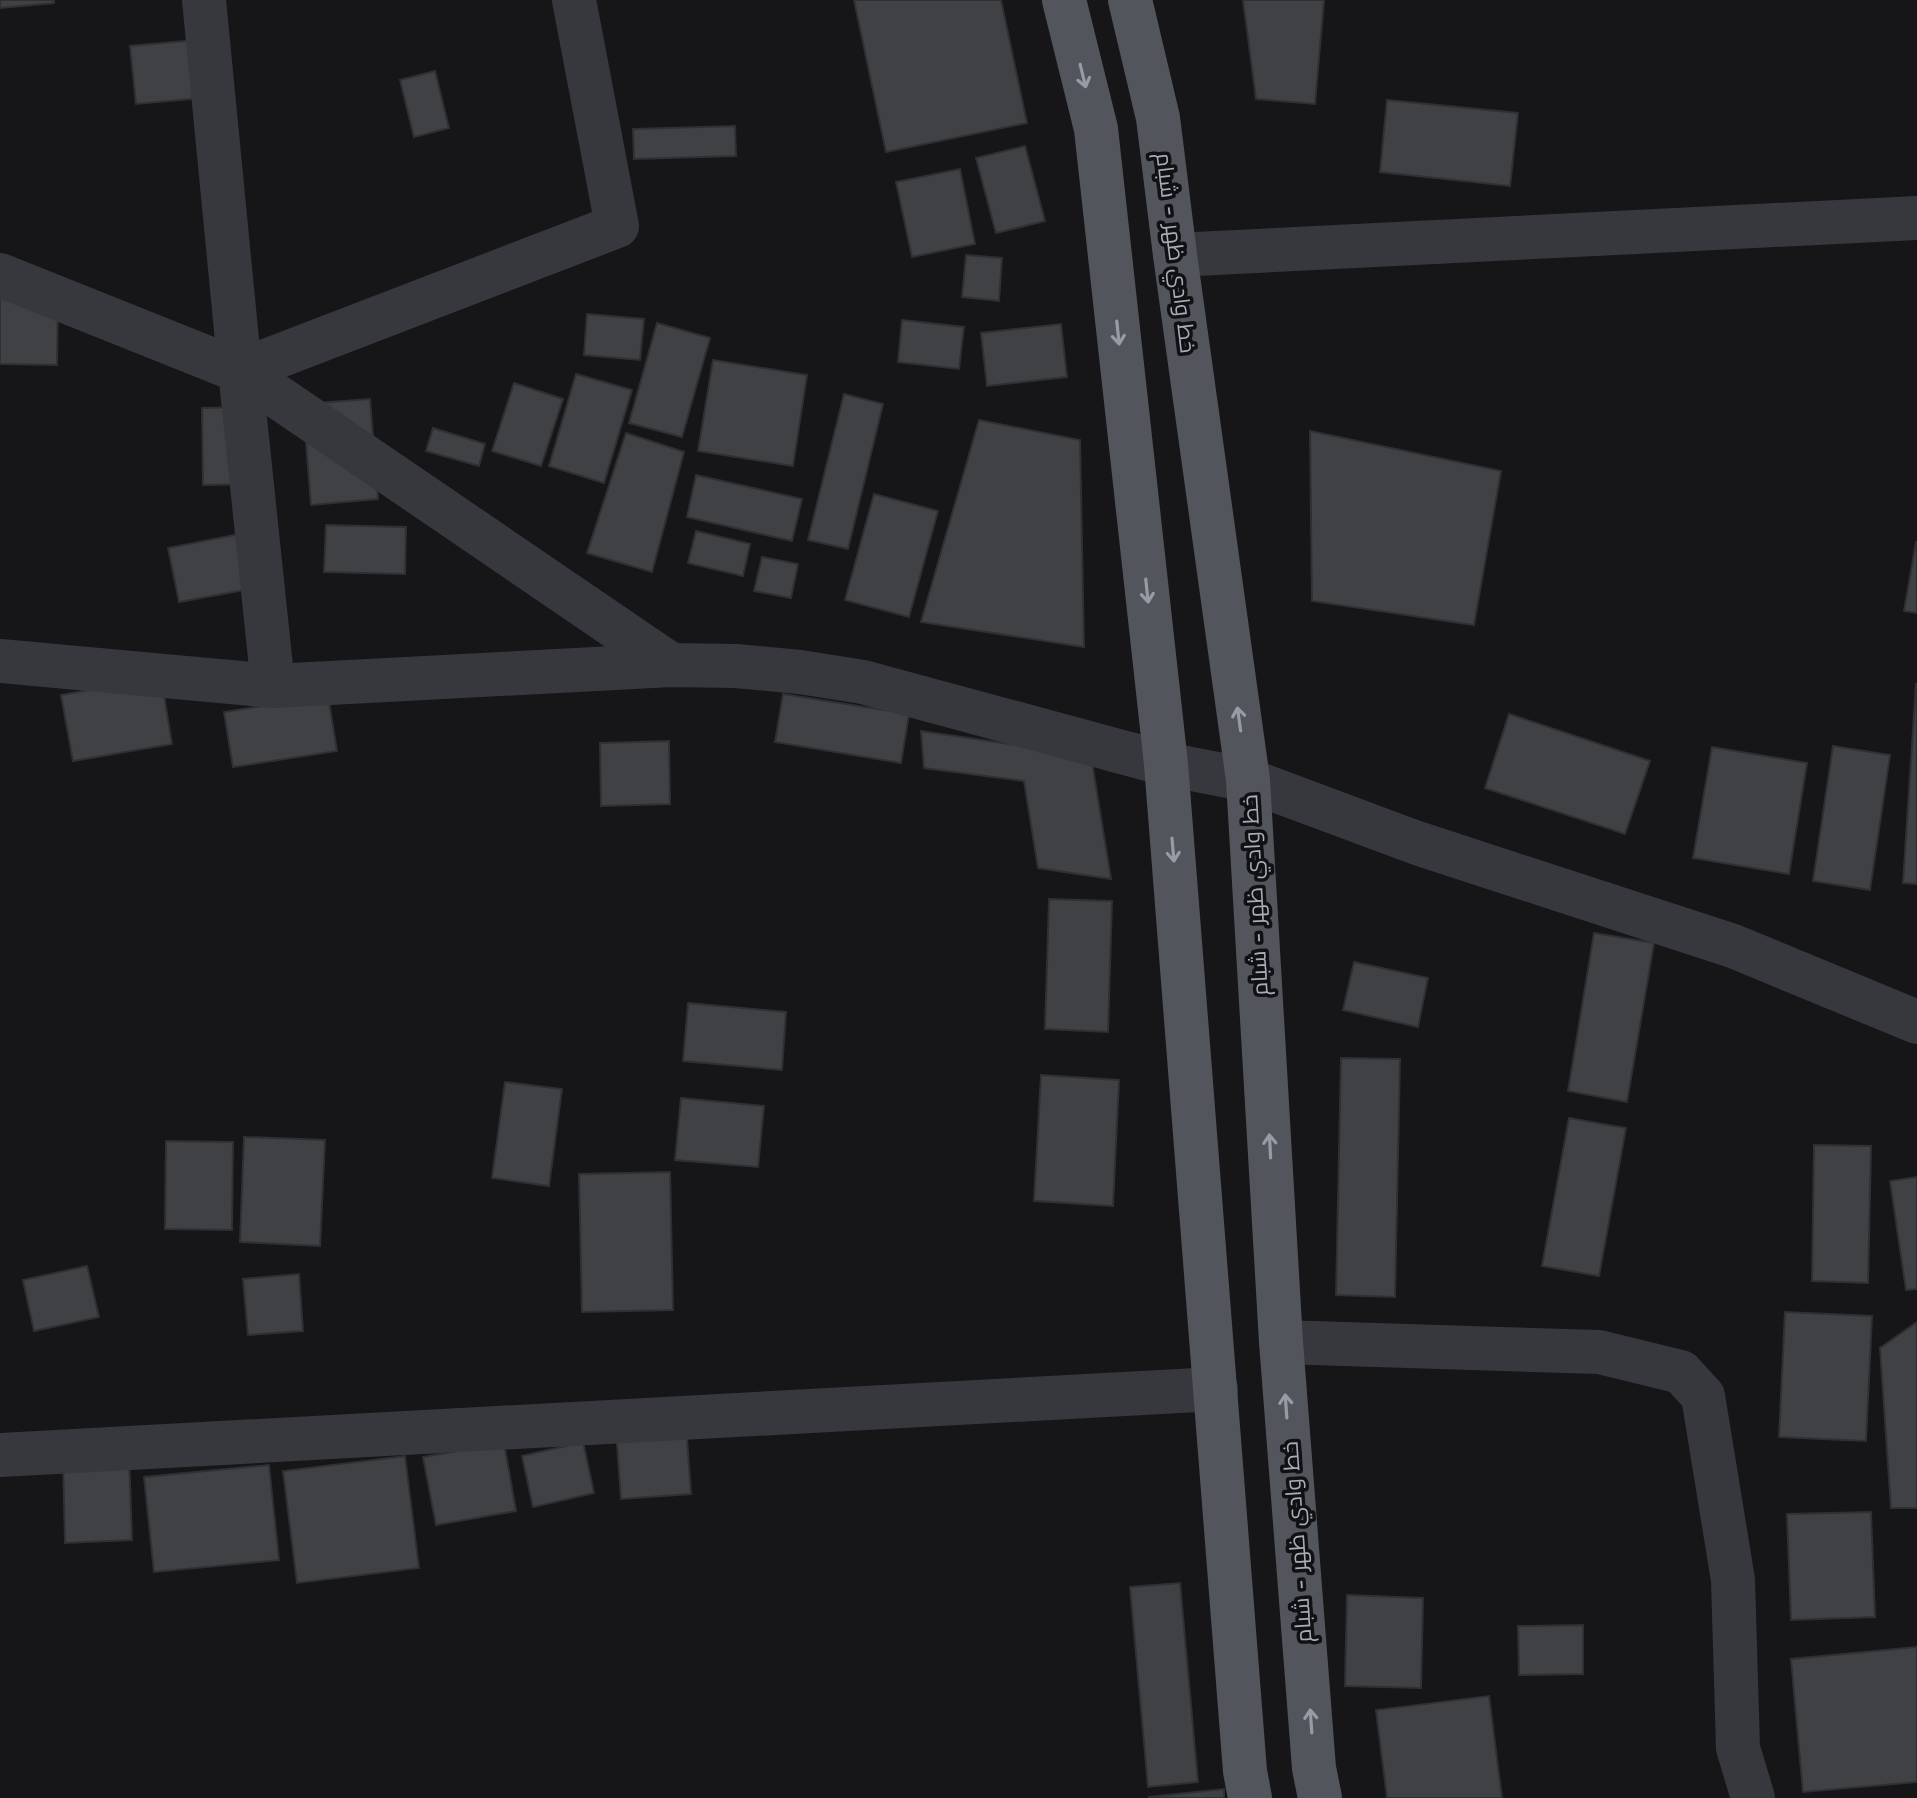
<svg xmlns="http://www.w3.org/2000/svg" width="1917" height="1798" viewBox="0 0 1917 1798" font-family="'Work Sans',Cairo,sans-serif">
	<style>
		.building { fill: #404145; stroke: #303034; stroke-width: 2 }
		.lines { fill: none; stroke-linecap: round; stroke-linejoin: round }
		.minor { stroke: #37383d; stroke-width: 44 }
		.major { stroke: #53555c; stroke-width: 44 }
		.oneway { stroke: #979ba6 }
		.labels { text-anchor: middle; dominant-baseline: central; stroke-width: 7; stroke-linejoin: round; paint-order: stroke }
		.street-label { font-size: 22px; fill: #a8adb8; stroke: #111113 }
	</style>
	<rect width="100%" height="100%" fill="#161618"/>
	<!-- building -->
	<g class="building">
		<path d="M0,0H54V3L0,8Z"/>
		<path d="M854,0H1001L1027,123L886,152Z"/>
		<path d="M1243,0H1324L1315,104L1256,99Z"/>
		<path d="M196,40L202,98L136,104L130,46Z"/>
		<path d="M435,71L449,128L414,137L400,80Z"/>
		<path d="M1387,100L1518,113L1510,186L1380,172Z"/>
		<path d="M735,126L736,156L634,159L633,129Z"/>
		<path d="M1025,146L1045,221L996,233L976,158Z"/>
		<path d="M960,169L975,244L912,257L896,182Z"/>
		<path d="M966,255L1002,258L999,301L962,297Z"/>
		<path d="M0,292L58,293L57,365L0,364Z"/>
		<path d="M587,314L644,319L640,360L584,355Z"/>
		<path d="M902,320L964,327L959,369L898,362Z"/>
		<path d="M657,323L710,338L682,437L629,423Z"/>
		<path d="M1061,324L1067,377L987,386L981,333Z"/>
		<path d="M713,360L807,375L793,466L698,451Z"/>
		<path d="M576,374L632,390L604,483L549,466Z"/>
		<path d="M514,383L563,399L541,466L492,451Z"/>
		<path d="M844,394L883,404L848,549L808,540Z"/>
		<path d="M370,399L378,499L311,505L303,404Z"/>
		<path d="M259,407L260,484L203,485L202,408Z"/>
		<path d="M979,420L1080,440L1084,647L921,622Z"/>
		<path d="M433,428L485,444L479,466L426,451Z"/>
		<path d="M1310,431L1501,471L1474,625L1312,601Z"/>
		<path d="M626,433L684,452L652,572L587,553Z"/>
		<path d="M696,475L802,499L792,541L687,517Z"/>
		<path d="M874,494L938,511L909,617L845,600Z"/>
		<path d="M326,525L406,527L405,574L324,572Z"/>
		<path d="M696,531L750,544L743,576L688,563Z"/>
		<path d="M240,534L250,589L179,602L168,548Z"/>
		<path d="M1916,542H1917V613L1904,611Z"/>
		<path d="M762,557L798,564L791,598L754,591Z"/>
		<path d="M161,677L172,744L73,761L61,695Z"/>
		<path d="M1916,684H1917V884L1903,883Z"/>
		<path d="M783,694L909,714L901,763L775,742Z"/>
		<path d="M328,696L337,751L233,767L224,712Z"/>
		<path d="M1509,714L1650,761L1625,834L1485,788Z"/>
		<path d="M921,731L1091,756L1111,879L1038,868L1024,781L924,768Z"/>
		<path d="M669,741L670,804L601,806L600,743Z"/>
		<path d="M1833,746L1890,755L1870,890L1813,881Z"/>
		<path d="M1712,747L1807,763L1789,874L1693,858Z"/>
		<path d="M1049,899L1112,901L1108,1032L1045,1029Z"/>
		<path d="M1594,933L1654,943L1627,1102L1568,1091Z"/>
		<path d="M1354,962L1428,978L1418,1027L1343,1010Z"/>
		<path d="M688,1003L786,1012L782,1070L683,1061Z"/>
		<path d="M1341,1058L1400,1059L1395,1297L1336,1295Z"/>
		<path d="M1041,1075L1119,1080L1113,1206L1034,1201Z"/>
		<path d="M505,1082L562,1089L549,1186L492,1178Z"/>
		<path d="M681,1098L764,1106L758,1167L675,1160Z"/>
		<path d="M1569,1118L1626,1128L1599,1276L1542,1266Z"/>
		<path d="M244,1137L325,1140L320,1246L240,1242Z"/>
		<path d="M166,1141L233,1142L232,1230L165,1229Z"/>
		<path d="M1814,1145L1871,1146L1868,1283L1812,1281Z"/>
		<path d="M670,1172L673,1310L582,1312L579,1174Z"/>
		<path d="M1917,1177V1289L1906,1290L1890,1181Z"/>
		<path d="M87,1266L99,1317L34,1331L23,1280Z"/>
		<path d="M299,1274L303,1331L248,1335L243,1279Z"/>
		<path d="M1785,1312L1872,1316L1866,1441L1779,1437Z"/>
		<path d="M1917,1322V1508H1891L1880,1348Z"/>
		<path d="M685,1411L691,1494L621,1499L615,1416Z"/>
		<path d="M583,1442L594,1493L533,1507L522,1456Z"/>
		<path d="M504,1443L516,1511L436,1525L423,1457Z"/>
		<path d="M129,1456L132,1540L65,1543L63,1458Z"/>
		<path d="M405,1456L419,1568L297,1583L283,1471Z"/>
		<path d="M269,1465L279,1560L154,1572L144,1477Z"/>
		<path d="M1871,1512L1875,1617L1791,1620L1787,1514Z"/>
		<path d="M1180,1583L1198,1782L1148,1787L1130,1587Z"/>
		<path d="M1347,1595L1423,1598L1421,1688L1345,1686Z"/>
		<path d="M1583,1625V1674L1519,1675L1518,1626Z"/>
		<path d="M1917,1647V1782L1803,1792L1791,1659Z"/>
		<path d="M1489,1696L1502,1798H1387L1376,1710Z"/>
		<path d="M1224,1789V1798H1149V1797Z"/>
	</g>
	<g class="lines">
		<!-- minor -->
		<g class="minor">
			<path d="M204,0L240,371"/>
			<path d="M1175,255L1917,218"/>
			<path d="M0,275L240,371L273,686"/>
			<path d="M240,371L617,226L574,0"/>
			<path d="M240,371L671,665"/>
			<path d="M0,661L273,686L671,665L736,666L800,672L863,682L1166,764L1248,780L1417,843L1733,946L1917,1022"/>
			<path d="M1281,1342L1599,1352L1681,1372L1703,1396L1733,1580L1738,1748L1753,1798"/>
			<path d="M0,1455L1216,1389"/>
		</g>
		<!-- major -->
		<g class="major">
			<path d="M1064,0L1096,129L1166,764L1245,1771L1250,1798"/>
			<path d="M1130,0L1158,118L1175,255L1248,780L1281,1342L1314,1768L1320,1798"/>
		</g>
	</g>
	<!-- one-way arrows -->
	<defs><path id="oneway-shaft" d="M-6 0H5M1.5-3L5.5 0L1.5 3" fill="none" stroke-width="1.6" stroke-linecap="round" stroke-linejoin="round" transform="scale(2)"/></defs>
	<g class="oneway">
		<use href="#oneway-shaft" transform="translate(1083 76) rotate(76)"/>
		<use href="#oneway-shaft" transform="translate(1118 333) rotate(84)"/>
		<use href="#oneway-shaft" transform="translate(1147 591) rotate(84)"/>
		<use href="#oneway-shaft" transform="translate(1239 719) rotate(-98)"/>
		<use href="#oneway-shaft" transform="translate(1173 850) rotate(85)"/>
		<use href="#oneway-shaft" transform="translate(1270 1146) rotate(-93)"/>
		<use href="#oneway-shaft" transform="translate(1286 1406) rotate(-94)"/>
		<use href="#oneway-shaft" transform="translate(1311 1721) rotate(-94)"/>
	</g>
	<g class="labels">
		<!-- street labels -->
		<g class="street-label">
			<text transform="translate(1176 253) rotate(83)">خط وادي ظهر - شبام</text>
			<text transform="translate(1255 895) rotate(-93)">خط وادي ظهر - شبام</text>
			<text transform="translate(1297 1542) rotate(-94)">خط وادي ظهر - شبام</text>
		</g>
	</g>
</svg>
